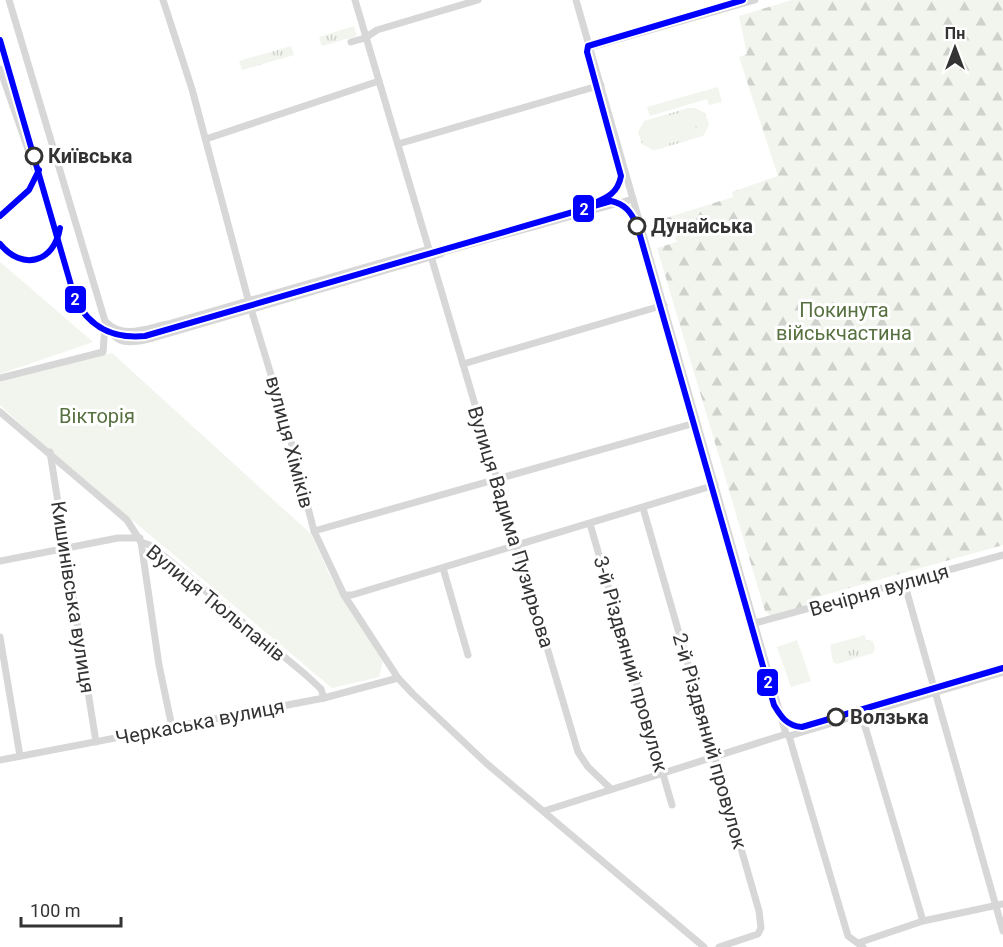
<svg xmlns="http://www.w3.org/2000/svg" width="1003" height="947" viewBox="0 0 1003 947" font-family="Roboto,sans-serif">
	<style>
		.grass { fill: url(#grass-tufts) }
		.forest { fill: url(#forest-firs) }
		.garden { fill: #f1f5ed }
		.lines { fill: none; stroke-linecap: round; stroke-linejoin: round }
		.minor { stroke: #d7d7d7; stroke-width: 7 }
		.tram-1-casing { stroke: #fff; stroke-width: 10 }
		.tram-1 { stroke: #00f; stroke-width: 6 }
		.stop-dot { fill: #fff; stroke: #333; stroke-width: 3 }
		.labels { text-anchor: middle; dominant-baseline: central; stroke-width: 6; stroke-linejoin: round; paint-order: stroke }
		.stop-label { font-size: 20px; font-weight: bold; fill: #333; stroke: #fff; text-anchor: start }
		.park-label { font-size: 20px; fill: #56703f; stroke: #fff }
		.street-label { font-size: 20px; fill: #333; stroke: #fff }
		.line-badge { stroke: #fff; stroke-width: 2 }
		.badge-label { font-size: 16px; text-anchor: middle; font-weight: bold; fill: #fff }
	</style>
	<defs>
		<pattern id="grass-tufts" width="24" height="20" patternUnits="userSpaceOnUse" patternTransform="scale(1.5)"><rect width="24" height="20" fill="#f1f5ed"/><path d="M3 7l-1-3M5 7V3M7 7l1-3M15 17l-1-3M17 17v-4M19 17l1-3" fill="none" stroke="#cfd2cc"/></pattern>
		<pattern id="forest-firs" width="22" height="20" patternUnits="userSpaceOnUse" patternTransform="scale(1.5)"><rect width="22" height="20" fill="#f1f5ed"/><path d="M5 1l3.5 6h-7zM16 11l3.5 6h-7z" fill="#cfd2cc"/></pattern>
	</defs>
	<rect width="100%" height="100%" fill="#fff"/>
	<!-- grass -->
	<g class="grass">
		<path d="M354,26L357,36L322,46L319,37Z"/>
		<path d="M291,46L294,55L242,70L239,61Z"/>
		<path d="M688,108H695L705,113L709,125L703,136L659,149L653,150L642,144L638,132L644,121Z"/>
		<path d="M865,635L866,640L873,641L875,648L873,653L837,664L833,662L830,645Z"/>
	</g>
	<!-- forest -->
	<path class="forest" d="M792,0H1003V545L810,599L812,605L771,616L765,611L657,248L677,242L674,232L659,235L658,232L652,231L650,223L733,197L732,192L778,176L739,57L747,54L739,16Z"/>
	<!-- garden -->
	<g class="garden">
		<path d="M718,87L722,102L709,105L707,99L650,116L647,107Z"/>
		<path d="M691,110L698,136L655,147L648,121Z"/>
		<path d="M0,262L93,342L0,374Z"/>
		<path d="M112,353L311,534L331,578L383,661L379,677L332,688L43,445L0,405V382Z"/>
		<path d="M797,640L811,681L791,687L777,647Z"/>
	</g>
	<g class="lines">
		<!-- minor -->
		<g class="minor">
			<path d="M9,0L105,321C115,346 128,344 153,338L441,254"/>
			<path d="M163,0L192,89L248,299L289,434L314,531L344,595L398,678L413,694L486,763L704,947"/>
			<path d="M355,0L578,752L588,767L610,788"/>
			<path d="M576,0L786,734"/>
			<path d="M351,42L365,38L377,30L478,0"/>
			<path d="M591,47L755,0"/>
			<path d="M0,69L35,169"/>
			<path d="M206,139L379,81"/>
			<path d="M398,144L601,85"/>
			<path d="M439,253L633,199"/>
			<path d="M107,323C123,339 148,328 168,324L429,249"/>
			<path d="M463,364L664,305"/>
			<path d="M0,378L103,352L105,326"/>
			<path d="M0,412L127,520L141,542L152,546L306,675L321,689L324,698"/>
			<path d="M50,452L96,742"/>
			<path d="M643,508L759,911L761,928L758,934L719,947"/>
			<path d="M590,524L672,805"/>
			<path d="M314,531L695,423"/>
			<path d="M141,542L159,665L172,727"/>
			<path d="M0,561L118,538H140"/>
			<path d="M443,568L468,655"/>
			<path d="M904,582L1003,931"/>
			<path d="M344,595H352L715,485"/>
			<path d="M755,623L1003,555"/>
			<path d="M0,637L20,756"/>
			<path d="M861,713L923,921"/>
			<path d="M789,736L848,936L863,947"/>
			<path d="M0,760L324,698L398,678"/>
			<path d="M544,811L786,734L789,736L1003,672"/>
			<path d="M858,943L923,921L1003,904"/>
		</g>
		<defs>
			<g id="tram-1">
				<path d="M0,40L75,299C90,328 113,339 145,336L611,201C625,204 631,212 637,225L774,705C781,717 787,726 802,727L1003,668"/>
				<path d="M592,204C607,198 618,193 621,176L587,52L588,46L743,0"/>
				<path d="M0,216L29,190L39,170"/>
				<path d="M0,244C22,271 54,263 60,228"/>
			</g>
		</defs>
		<!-- tram-1 casing -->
		<use href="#tram-1" class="tram-1-casing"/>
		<!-- tram-1 -->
		<use href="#tram-1" class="tram-1"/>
	</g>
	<!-- markers -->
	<g class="stop-dot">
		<circle cx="34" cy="156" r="8"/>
		<circle cx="637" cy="226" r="8"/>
		<circle cx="836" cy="717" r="8"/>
	</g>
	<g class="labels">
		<!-- stop labels -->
		<g class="stop-label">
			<text x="48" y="156">Київська</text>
			<text x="651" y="226">Дунайська</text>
			<text x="850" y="717">Волзька</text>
		</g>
		<!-- park labels -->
		<g class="park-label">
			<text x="844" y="310">Покинута<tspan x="844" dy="23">військчастина</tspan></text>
			<text x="97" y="416">Вікторія</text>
		</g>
		<!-- street labels -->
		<g class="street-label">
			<text transform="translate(290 442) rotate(75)">вулиця Хіміків</text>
			<text transform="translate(511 527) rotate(73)">Вулиця Вадима Пузирьова</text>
			<text transform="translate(879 590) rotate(-16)">Вечірня вулиця</text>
			<text transform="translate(73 597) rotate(81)">Кишинівська вулиця</text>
			<text transform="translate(216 603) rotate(39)">Вулиця Тюльпанів</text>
			<text transform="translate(631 664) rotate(74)">3-й Різдвяний провулок</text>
			<text transform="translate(200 722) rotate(-11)">Черкаська вулиця</text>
			<text transform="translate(710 741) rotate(74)">2-й Різдвяний провулок</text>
		</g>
	</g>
	<g class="line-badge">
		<rect x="572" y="194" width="23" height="29" rx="6" fill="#00f"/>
		<rect x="64" y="285" width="23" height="29" rx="6" fill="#00f"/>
		<rect x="756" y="668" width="23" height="29" rx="6" fill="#00f"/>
	</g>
	<g class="badge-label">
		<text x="584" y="215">2</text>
		<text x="75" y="305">2</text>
		<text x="768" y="688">2</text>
	</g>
	<!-- north arrow -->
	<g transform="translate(955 48)" stroke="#ffffff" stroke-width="4.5" paint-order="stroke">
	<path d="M0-4.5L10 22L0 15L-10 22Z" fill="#333333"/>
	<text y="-9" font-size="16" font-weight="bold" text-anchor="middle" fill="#333333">Пн</text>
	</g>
	<!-- scale -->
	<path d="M21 917v9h100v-9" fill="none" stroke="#333333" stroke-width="3"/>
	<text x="30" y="917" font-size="18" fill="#333333" stroke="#ffffff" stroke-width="4.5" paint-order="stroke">100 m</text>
</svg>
